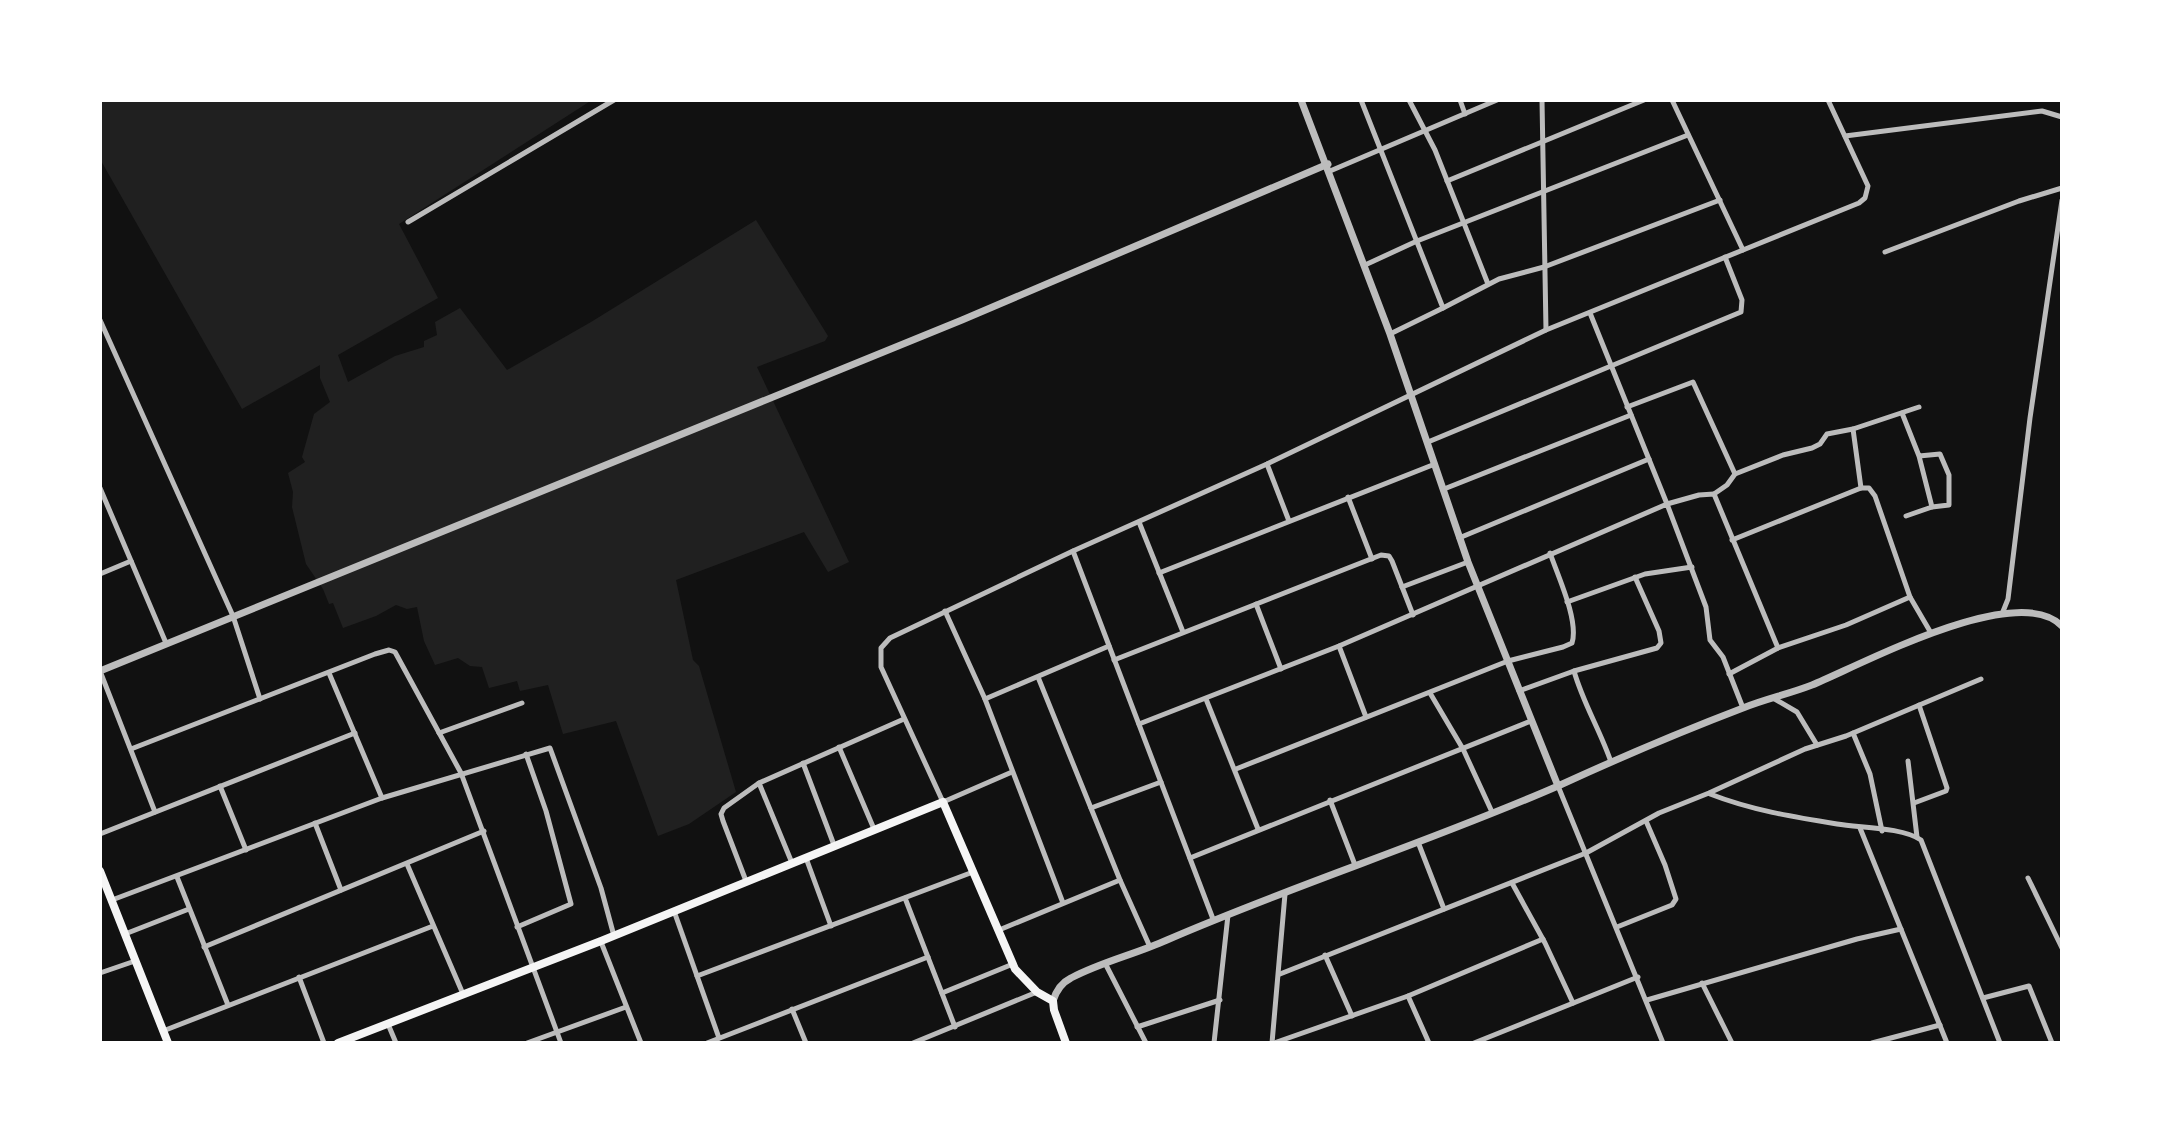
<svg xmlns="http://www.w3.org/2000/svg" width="2162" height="1143" viewBox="0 0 2162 1143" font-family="'Archivo Narrow',sans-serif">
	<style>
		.green { fill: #202020 }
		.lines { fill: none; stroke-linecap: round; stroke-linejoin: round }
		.minor { stroke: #bcbcbc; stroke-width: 5 }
		.tertiary { stroke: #bcbcbc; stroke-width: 7 }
		.secondary { stroke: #f5f5f5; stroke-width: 8 }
	</style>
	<rect width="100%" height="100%" fill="#111"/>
	<!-- green -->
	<path class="green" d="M100,100H592L399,224L438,298L338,355L348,382L395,356L424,347V341L437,335L435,322L460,308L507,370L591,322L756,220L828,336L825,341L757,367L849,562L828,572L804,532L676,580L693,660L699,666L736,792L689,824L658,836L616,721L563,734L548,685L520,691L517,681L489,688L482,667L470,666L458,658L435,665L424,641L417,607L407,609L396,605L376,616L343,628L333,603L329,604L323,589L306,564L292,507L293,492L288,473L305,462L302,457L314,414L330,402L320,378V365L242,409L100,159Z"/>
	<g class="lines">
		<!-- minor -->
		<g class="minor">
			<path d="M1361,100L1443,308L1390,334"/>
			<path d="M1409,100L1435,150L1488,284"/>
			<path d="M1460,100L1465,114"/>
			<path d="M1542,100L1546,330"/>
			<path d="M1672,100L1743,250L1859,203L1865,198L1868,186L1828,100"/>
			<path d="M1845,136L2042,111L2062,117"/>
			<path d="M1330,171L1497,100"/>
			<path d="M1447,181L1644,100"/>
			<path d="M408,222L614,100"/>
			<path d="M1885,252L2019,201L2062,188"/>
			<path d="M1365,265L1417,241L1688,135"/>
			<path d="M1443,308L1499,279L1544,267L1720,200"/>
			<path d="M1590,313L1667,504L1699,495L1714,494L1778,648"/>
			<path d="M100,320L233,616L260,699"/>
			<path d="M1627,407L1693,382L1735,474L1727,485L1714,494"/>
			<path d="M1902,413L1919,456L1932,507L1949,505V475L1940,454L1919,456"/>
			<path d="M1853,429L1919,407"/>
			<path d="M1428,442L1741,312L1742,300L1725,257"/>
			<path d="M1267,464L1289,521"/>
			<path d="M1735,474L1783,455L1812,448L1820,444L1827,434L1853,429L1861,488"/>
			<path d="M100,488L166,643"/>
			<path d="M1444,489L1631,415"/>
			<path d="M1348,497L1372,559"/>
			<path d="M1906,516L1932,507"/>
			<path d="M1139,522L1183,632"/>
			<path d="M1459,538L1649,459"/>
			<path d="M1732,540L1861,488H1869L1875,496L1910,597"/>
			<path d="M1073,551L1213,919"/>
			<path d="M1159,573L1435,464"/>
			<path d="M100,574L131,561"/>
			<path d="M1402,587L1468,562"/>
			<path d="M1567,602L1645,574L1692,567"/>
			<path d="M1256,604L1281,669"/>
			<path d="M945,611L985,699L1063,903"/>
			<path d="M2002,614L2008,599L2030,418L2062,200"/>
			<path d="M1339,646L1366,717"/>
			<path d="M1114,660L1381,555L1389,556L1392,561L1413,615"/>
			<path d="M100,671L155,812"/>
			<path d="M1574,671L1657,648L1661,643L1659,631L1635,577"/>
			<path d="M329,673L382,798"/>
			<path d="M1729,674L1778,648L1846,625L1910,597L1931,633"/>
			<path d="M1038,677L1120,880L1150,947"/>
			<path d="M1519,691L1574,671C1583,703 1600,730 1611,762"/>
			<path d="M1430,693L1463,749L1492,812"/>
			<path d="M1773,698L1797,712L1817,745"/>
			<path d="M985,699L1109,646"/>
			<path d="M1206,699L1258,829"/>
			<path d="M1139,724L1339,646L1667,504L1706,607L1710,640L1723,657L1743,708"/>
			<path d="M439,733L522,703"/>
			<path d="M1853,733L1870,774L1882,831"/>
			<path d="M839,747L874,829"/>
			<path d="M131,749L375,654L389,650L395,652L461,773L561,1043"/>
			<path d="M1908,761L1917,837"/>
			<path d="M803,763L834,845"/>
			<path d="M1236,769L1508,661L1563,647L1572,643C1579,621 1558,576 1550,553"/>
			<path d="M1012,772L943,802L881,667V648L890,638L1073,551L1267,464L1546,330L1743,250"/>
			<path d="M759,783L792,863"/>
			<path d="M220,786L246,850"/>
			<path d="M1558,786L1663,1043"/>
			<path d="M1710,794C1751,810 1793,817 1837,824C1860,828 1902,827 1921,840L2000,1043"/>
			<path d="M1330,800L1355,865"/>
			<path d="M1914,803L1946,791L1947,788L1919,705"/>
			<path d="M1091,808L1161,782"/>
			<path d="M315,823L341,890"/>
			<path d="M1860,828L1947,1043"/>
			<path d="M100,834L355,733"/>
			<path d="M1418,842L1444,909"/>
			<path d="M806,858L831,926"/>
			<path d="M1190,858L1531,721"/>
			<path d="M407,864L463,994"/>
			<path d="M177,877L228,1005"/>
			<path d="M2028,878L2062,948"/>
			<path d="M746,881L723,821L721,814L724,808L759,783L904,719"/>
			<path d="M1512,883L1545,943L1573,1003"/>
			<path d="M905,898L955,1027"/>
			<path d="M112,900L382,798L550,748L601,888L614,936"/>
			<path d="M674,911L719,1038"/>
			<path d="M517,927L571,904L546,811L526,754"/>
			<path d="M1617,927L1672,905L1676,899L1665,865L1646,821"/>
			<path d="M999,930L1120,880"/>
			<path d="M125,934L189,909"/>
			<path d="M601,942L641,1043"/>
			<path d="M204,947L484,831"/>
			<path d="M1325,955L1352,1016"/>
			<path d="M1106,965L1146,1043"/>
			<path d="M100,973L135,961"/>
			<path d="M1280,974L1586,853L1659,813L1709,793L1805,749L1846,736L1981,679"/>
			<path d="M697,976L973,872"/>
			<path d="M299,977L324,1043"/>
			<path d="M1702,983L1732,1043"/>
			<path d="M942,993L1013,964"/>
			<path d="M1408,996L1429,1043"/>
			<path d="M1983,998L2029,986L2052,1043"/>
			<path d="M1647,1000L1857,939L1901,929"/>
			<path d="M792,1009L806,1043"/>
			<path d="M388,1024L396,1043"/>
			<path d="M1137,1027L1220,1000"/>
			<path d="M163,1031L433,926"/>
			<path d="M527,1043L626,1007"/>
			<path d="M707,1043L928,957"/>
			<path d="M913,1043L1037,992"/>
			<path d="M1214,1043L1228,915"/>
			<path d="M1272,1043L1285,894"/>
			<path d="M1274,1043L1408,996L1543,939"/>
			<path d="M1474,1043L1638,977"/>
			<path d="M1872,1043L1940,1025"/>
		</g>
		<!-- tertiary -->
		<g class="tertiary">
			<path d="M100,671L962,320L1328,164"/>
			<path d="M1558,786C1619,758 1680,732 1743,708C1765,699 1789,694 1812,685C1861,665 2017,580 2062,626"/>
			<path d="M1053,1001C1056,991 1061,983 1071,978C1101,962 1136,954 1167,940C1296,884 1430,842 1558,786L1468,562L1390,334L1301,100"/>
		</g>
		<!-- secondary -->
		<g class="secondary">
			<path d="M100,871L168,1043"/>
			<path d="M338,1043L601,941L943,802L1015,969L1037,992L1053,1001L1054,1010L1066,1043"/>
		</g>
	</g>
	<!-- border -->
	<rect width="2162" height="1143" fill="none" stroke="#ffffff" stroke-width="204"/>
</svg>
